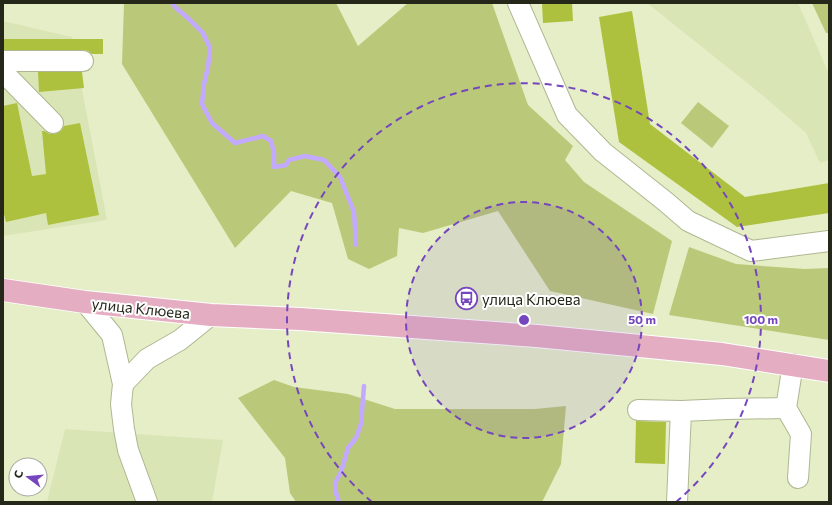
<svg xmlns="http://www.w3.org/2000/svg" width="832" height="505" viewBox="0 0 832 505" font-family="Commissioner,sans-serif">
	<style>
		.built { fill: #dae5b6 }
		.green { fill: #bac979 }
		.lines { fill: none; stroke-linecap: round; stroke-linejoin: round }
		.stream { stroke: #c3a9ff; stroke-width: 4.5 }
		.building { fill: #adc13f }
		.minor-casing { stroke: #afb792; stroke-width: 22 }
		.major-casing { stroke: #fff; stroke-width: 24 }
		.minor { stroke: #fff; stroke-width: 20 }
		.major { stroke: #e5adc1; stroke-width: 22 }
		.ring { fill: none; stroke: #7546be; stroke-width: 2; stroke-dasharray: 7 5 }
		.labels { text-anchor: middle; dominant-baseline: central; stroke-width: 4; stroke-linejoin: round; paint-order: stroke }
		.poi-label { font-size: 15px; fill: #252819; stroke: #fff; text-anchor: start }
		.street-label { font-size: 15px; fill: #252819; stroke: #fff }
		.centre { fill: #7546be; stroke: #fff; stroke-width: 2 }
		.ring-label { font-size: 12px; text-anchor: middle; font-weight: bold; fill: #7546be; stroke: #fff; stroke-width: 4; stroke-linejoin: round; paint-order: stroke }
	</style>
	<rect width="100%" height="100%" fill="#e5eec6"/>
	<!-- built -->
	<g class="built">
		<path d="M647,3H798L829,74V160L820,163L806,133L761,94Z"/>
		<path d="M3,21L72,37L107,220L3,236Z"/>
		<path d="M65,429L223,440L212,502H47Z"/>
	</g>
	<!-- green -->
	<g class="green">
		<path d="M124,3H336L358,46L408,3H492L528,105L573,146L565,160L584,182L672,241L653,314L550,291L498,211L423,233L399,228L397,256L369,269L348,259L332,203L291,191L235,248L122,64Z"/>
		<path d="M812,3H829V33H826Z"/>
		<path d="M698,102L729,126L712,148L681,123Z"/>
		<path d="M689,247L736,264L805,269L829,268V340L669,315Z"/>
		<path d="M274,380L294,387L348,394L395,409H535L566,406L561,464L542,502H296L290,493L285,458L238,398Z"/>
	</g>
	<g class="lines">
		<!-- stream -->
		<g class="stream">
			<path d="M172,3L175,7L190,20L203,33L210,48L208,67L204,84L202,104L212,123L235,143L263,136L271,141L274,153V167L286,165L289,160L305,156L324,160L340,177L354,212L356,245"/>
			<path d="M339,502L336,493L335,483L341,472L348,448L356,438L361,424L364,386"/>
		</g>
	</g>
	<!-- building -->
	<g class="building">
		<path d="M572,3L573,21L543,23L542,4Z"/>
		<path d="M632,11L650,124L745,197L829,183V213L737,227L619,142L599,17Z"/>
		<path d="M3,39H103V54H92L88,51L83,50H3Z"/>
		<path d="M38,72H82L84,88L39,92Z"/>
		<path d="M17,103L32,176L46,174L42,131H44L50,134H55L61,131L64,126L80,123L99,215L48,225L46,213L6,222L3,210V106Z"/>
		<path d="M636,421L666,422L665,464L635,463Z"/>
	</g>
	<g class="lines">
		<defs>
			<g id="minor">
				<path d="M518,3L567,115L603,152L666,202L688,221L751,251L829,241"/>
				<path d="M3,61H83"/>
				<path d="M3,72L53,123"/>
				<path d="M85,302L112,335L123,384L121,404L124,429L128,450L147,502"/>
				<path d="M793,364L786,408L801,434L798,478"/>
				<path d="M123,384L147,359L180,340L211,315"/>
				<path d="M638,410L681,411"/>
				<path d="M677,502L681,411L727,409L786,408"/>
			</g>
			<path id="major" d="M3,290L85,302L211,315L300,319L537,336L722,354L829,371"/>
		</defs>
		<!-- minor casing -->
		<use href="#minor" class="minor-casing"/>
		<!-- major casing -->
		<use href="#major" class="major-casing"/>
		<!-- minor -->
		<use href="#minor" class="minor"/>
		<!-- major -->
		<use href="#major" class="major"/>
	</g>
	<!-- distance rings -->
	<circle cx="524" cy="320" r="118" fill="#7546be" fill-opacity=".12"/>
	<g class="ring">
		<circle cx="524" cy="320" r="118"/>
		<path d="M372 502A237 237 0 1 1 676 502"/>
	</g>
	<!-- icons -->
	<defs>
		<symbol id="bus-ring" viewBox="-11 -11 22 22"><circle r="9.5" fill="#fff" stroke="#7546be" stroke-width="1.5"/><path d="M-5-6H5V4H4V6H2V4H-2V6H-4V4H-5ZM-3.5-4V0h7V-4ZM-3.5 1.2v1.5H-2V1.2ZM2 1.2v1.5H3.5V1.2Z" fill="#7546be"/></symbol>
	</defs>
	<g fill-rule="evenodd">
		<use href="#bus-ring" x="454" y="286" width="25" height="25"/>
	</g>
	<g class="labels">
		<!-- poi labels -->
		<g class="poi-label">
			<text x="482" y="299">улица Клюева</text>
		</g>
		<!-- street labels -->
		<g class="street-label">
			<text transform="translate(141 308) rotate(6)">улица Клюева</text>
		</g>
	</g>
	<circle cx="524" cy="320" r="6" class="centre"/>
	<g class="ring-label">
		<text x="642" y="324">50 m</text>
		<text x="761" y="324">100 m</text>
	</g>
	<!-- border -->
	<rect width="832" height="505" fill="none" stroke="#252819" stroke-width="8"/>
	<!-- north arrow -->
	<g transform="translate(28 477) rotate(286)"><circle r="19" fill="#ffffff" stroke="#a8a9a3"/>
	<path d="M0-3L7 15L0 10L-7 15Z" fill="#7546be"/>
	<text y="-6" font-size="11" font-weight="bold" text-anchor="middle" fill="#252819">С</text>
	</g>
</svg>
